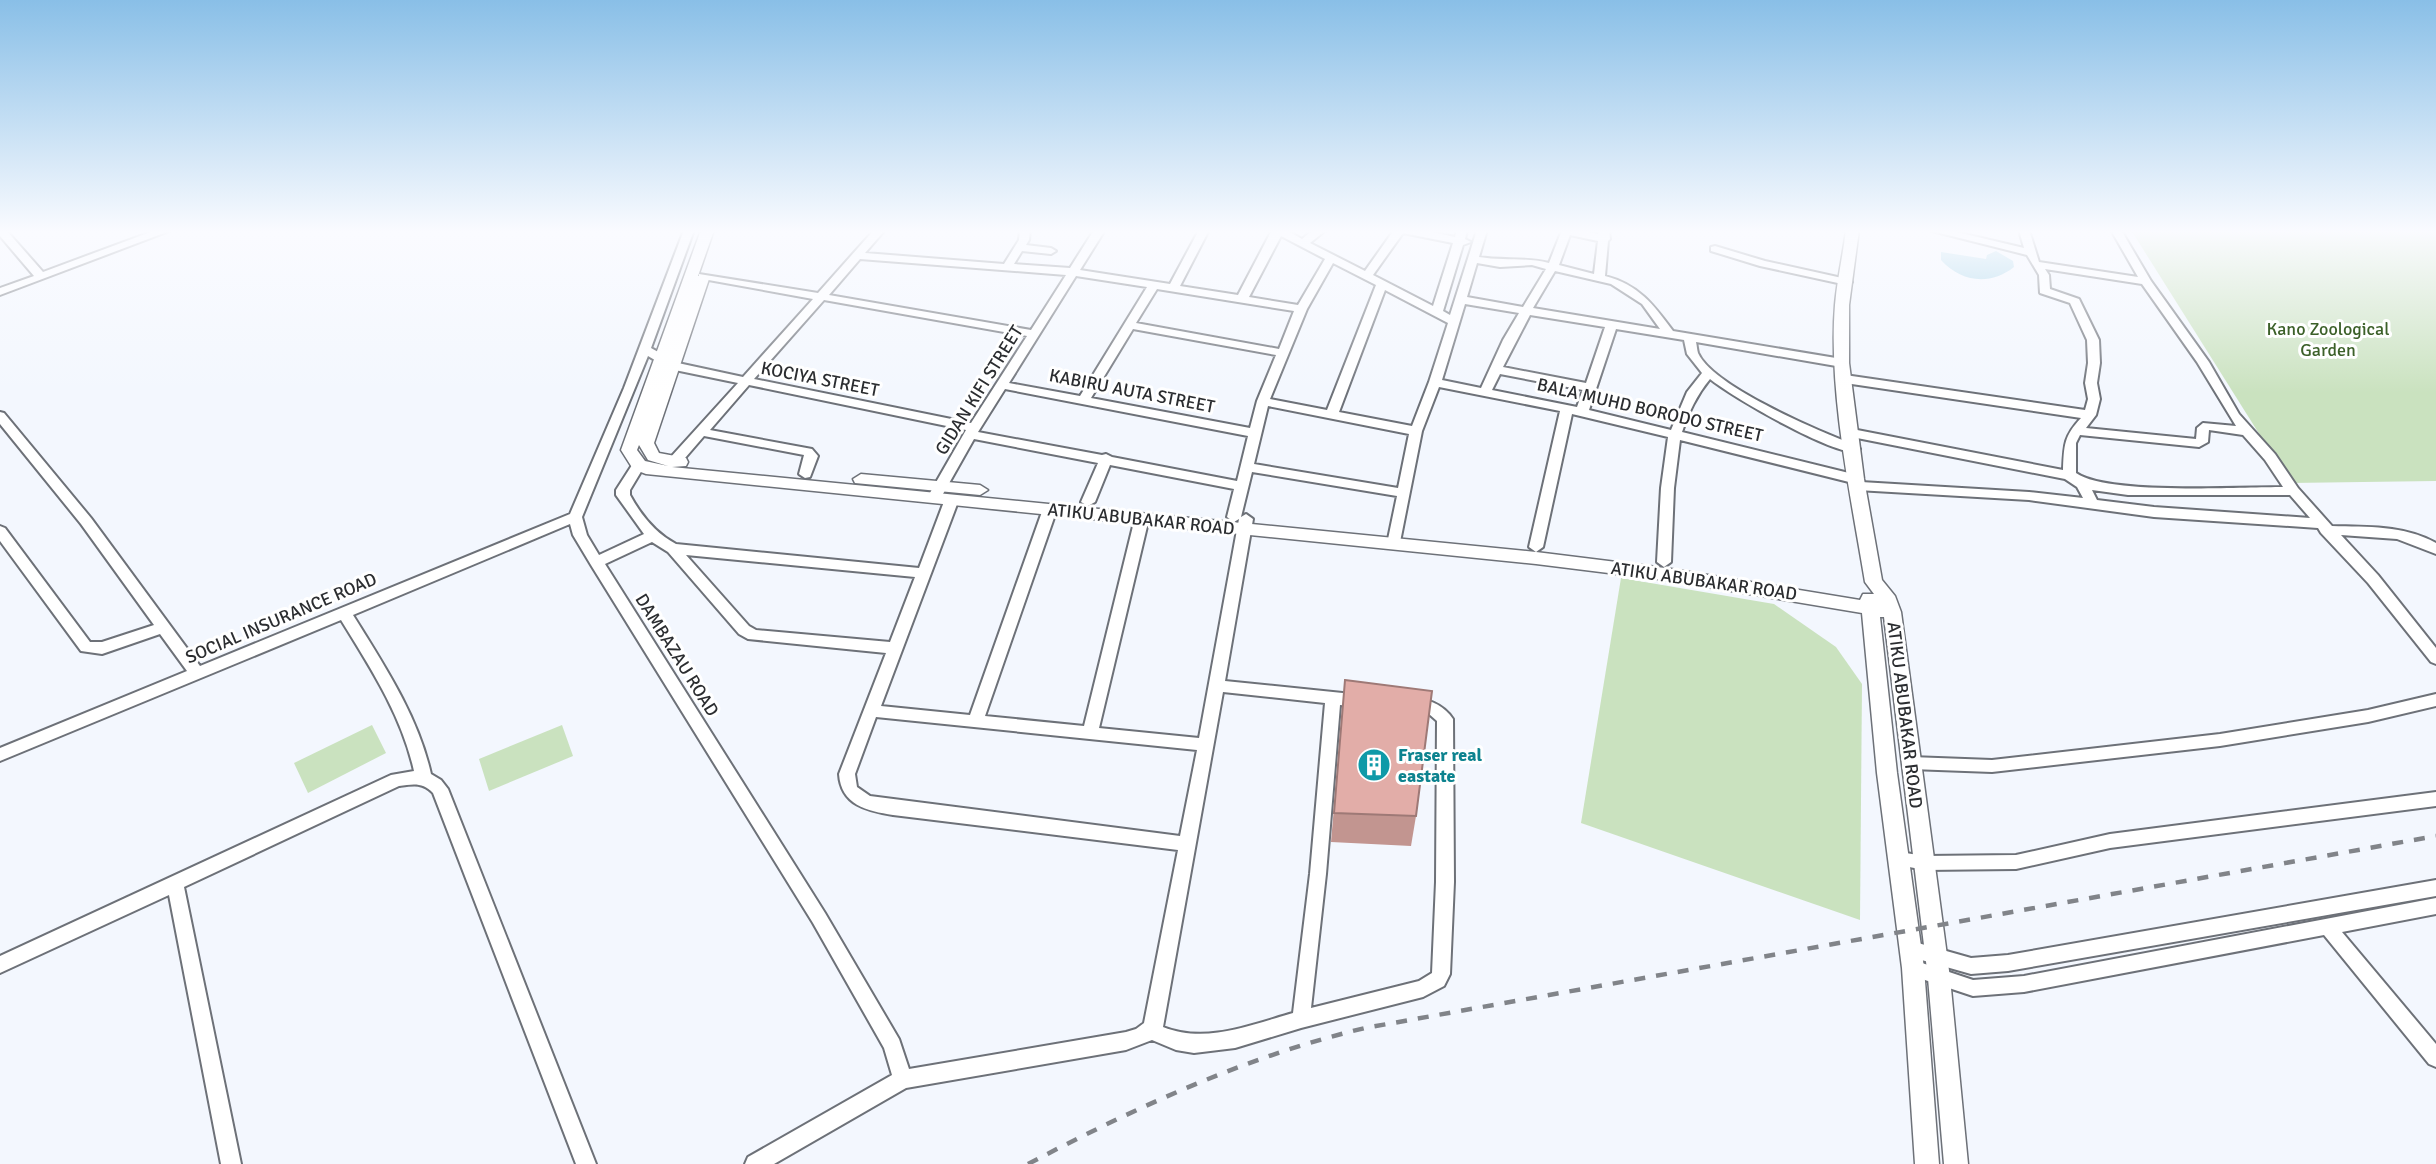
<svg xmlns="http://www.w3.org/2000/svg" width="2436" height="1164" viewBox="0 0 2436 1164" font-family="Signika,sans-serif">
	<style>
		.green { fill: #cae2bf }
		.water { fill: #9bcfe5 }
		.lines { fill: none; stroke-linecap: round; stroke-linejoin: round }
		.minor-casing { stroke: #6d7178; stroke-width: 4 }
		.tertiary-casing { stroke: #6d7178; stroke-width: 3 }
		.minor { fill: #fff; fill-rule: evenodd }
		.tertiary { fill: #fff; fill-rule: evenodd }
		.rail { stroke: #818489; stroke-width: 4.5; stroke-dasharray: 11 11; stroke-linecap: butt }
		.wall { fill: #c29590 }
		.building { fill: #e2ada8; stroke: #9e7976; stroke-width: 2 }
		.labels { text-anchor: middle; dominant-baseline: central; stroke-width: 6; stroke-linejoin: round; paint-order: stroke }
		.park-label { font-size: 18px; fill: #3c6029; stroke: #fff }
		.street-label { font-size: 18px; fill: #2b2d30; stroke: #fff }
		.culture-label { font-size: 18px; font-weight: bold; fill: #0d838f; stroke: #fff; text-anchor: start }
	</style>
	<rect width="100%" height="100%" fill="#f3f7fe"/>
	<!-- green -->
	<g class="green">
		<path d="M2131,230H2436V481L2290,483Z"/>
		<path d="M1621,578L1774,604L1836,647L1862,684L1860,920L1581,823Z"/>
		<path d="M372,725L386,753L308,793L294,763Z"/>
		<path d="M562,725L573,756L489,791L479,759Z"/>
	</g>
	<!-- water -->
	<path class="water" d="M1996,251L2013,261L2014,267C1990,286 1961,282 1941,260V252L1986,259L1987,255Z"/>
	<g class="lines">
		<defs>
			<g id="minor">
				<path d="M0,230H6L43,272L156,230H172L0,295V288L34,276L0,236Z"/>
				<path d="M684,230H694L651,348L678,363L743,377L813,299L703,279L699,278V274L818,293L874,230H885L865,253L1004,264L1019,240L1020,230H1030L1029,240L1026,245L1051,248L1056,251L1051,254L1022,251L1014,264L1070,268L1094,230H1105L1080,270L1170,284L1199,230H1209L1180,286L1238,295L1272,230H1286L1302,239L1313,230H1326L1310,243L1365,271L1394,230H1423L1455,237L1457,230H1467L1465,239L1471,242L1463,245L1443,311L1450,315L1477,230H1487L1479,257C1503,261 1526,257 1549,263L1562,230H1579L1598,234L1599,230H1609L1610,239L1608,241L1605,276C1639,285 1653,304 1673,331L1842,359L1848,363L1842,367L1696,342C1697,346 1697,350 1698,353C1713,387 1823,433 1858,446L1860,449L1858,452C1834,456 1732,397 1710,379C1696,396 1689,412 1682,432L1861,476L1862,479L1861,482L2029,492L2083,498L2077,487L2065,479L1852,437L1846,433L1852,429L2063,470C2064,445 2064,436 2081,418L1845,383L1839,379L1845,375L2085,410L2088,399L2085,383L2088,363L2087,340L2070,303L2040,293L2039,275L2027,255L1928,230H1948L2024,248L2019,230H2029L2039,262L2138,277L2111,230H2121L2151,281L2209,362L2239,414L2275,454L2298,488L2332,526C2367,527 2404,525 2436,543V554L2397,539L2341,535L2378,575L2436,648V664L2431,662L2368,583L2321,533L2318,528L2154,517L2029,500L1857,490L1850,486L1853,483L1680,440L1674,488L1671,562L1664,567L1657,562L1661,488L1668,437L1572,414L1543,547L1536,552L1529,547L1560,411L1439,387L1422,431L1399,547H1389L1387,544L1397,496L1252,472L1241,517L1246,514L1253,519L1225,681L1362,695L1367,697L1370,701L1367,705L1362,707L1340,705L1326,874L1311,1008L1419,981L1432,973L1436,882L1437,721L1429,714L1409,708L1406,704L1409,700C1425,696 1444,705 1453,719L1454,882L1450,974L1444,986L1423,997L1301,1028L1235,1048L1194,1053L1176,1050L1152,1040L1126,1050L906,1088L774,1164H745L748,1157L892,1075L884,1048L813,923L591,565L573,535L570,524L353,615C384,665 418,716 431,774L441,780L448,789L596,1164H576L433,793C423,782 413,784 399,786L184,887L241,1164H221L169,895L0,973V956L391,775L414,771C402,716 370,667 341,620L0,761V748L187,671L160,634L102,654L81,651L0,541V526L5,528L90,642H102L154,625L81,524L0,424V412L4,413L91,518L200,666L570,514L624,388ZM1403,233L1453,243L1433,306L1373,275ZM1570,235L1598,241L1594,274L1559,265ZM1281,236L1325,259L1298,305L1249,297ZM860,259L1066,275L1031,330L829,295ZM1333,263L1376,285L1327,410L1270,399L1307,309ZM1477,263L1500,267L1532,265L1546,269L1523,307L1467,297ZM2045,269L2142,284L2197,362L2236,426L2203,423L2197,428L2196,439L2086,428L2096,415L2100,399L2097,383L2100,363L2099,340L2079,299L2050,289L2049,275ZM1555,271L1611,284L1642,304L1660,329L1533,308ZM1076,276L1147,287L1080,396L1009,383ZM1157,289L1294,311L1279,349L1136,323ZM1385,290L1448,323L1429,382L1412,426L1339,412ZM824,300L1027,336L971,423L754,379ZM1465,304L1519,313L1503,340L1481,388L1442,380ZM1530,315L1605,327L1586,383L1503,367ZM1133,329L1276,355L1257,401L1250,428L1091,398ZM1616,329L1684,340L1687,354L1702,373L1687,392L1671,430L1589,410ZM648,356L670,369L738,383L669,459L668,462L669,465H679L704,436L804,455L799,474L805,478L810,477L818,456L812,449L710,430L749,385L966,430L927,498L934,502L939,501L974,439L1098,463L1081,502L1088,506L1095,502L1110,465L1234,489L1227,517L1234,522L1239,519L1199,738L1099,728L1149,518L1147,515H1137L1135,518L1084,726L985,716L1057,509L1055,506H1045L1043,509L970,715L881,706L959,499L957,496H947L945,499L919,568L676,544C655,533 641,515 630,495V490L645,465L639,461L634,462L616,490V495L644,534L599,555L587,535L582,517ZM1500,374L1583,390L1577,407L1492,390ZM1005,389L1248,436L1237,481L1112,457L1106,454L1102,455L978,432ZM1268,406L1409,434L1398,488L1254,464ZM2209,430L2243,435L2265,460L2283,487C2239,487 2107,495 2076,473V443L2080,435L2199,447L2208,442ZM2092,490L2128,495H2290L2310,518L2154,507L2097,500ZM652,542L668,552L739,634L748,639L886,653L839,774C841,805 867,811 893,815L1178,850L1144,1023L1136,1029L1126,1032L909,1069L899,1039L825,913L605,564ZM686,555L915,577L890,642L756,630L749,626ZM1223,692L1325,703L1310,874L1293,1013C1250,1025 1206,1044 1163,1027ZM876,717L1197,750L1180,836L870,796L857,787L855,774Z"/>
				<path d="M1715,246L1765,261L1851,280L1852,282L1847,285L1760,266L1711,251V247Z"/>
				<path d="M2436,694V706L2368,722L2220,746L1992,772L1911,769L1905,768L1903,763L1905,758L1911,757L1992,760L2220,734L2368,710Z"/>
				<path d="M2436,792V806L2110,848L2016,869L1925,870L1893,864L1891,859L1893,854L1899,852L1925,856L2016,855L2110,834Z"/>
				<path d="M2436,880V896L2008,971L1971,974L1911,957L1905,955L1902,949L1905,943L1911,941L1971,958L2008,955Z"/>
				<path d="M2436,898V914L2342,932L2436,1044V1067L2429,1064L2324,935L2024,992L1973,996L1907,974L1904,968L1907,962L1913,960L1973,980L2024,976Z"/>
			</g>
			<g id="tertiary">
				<path d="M701,230H714L698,276H707L709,279L654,443L659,453L686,458L688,462L686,466L672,467L1536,552L1665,568L1860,600L1863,594H1874L1865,582C1851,497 1828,391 1835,305C1837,280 1843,255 1846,230H1859L1849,305V363L1864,479L1882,580L1895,596L1901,612L1950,978L1968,1164H1944L1928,978L1884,617H1880L1897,773L1924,968L1939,1164H1915L1902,968L1877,773L1862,613L1665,580L1536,564L646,474L633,469L621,450ZM639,445L648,460L668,466L645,461L637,450Z"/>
				<path d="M861,474L980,485L988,490L980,495L855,483L853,479Z"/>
			</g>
		</defs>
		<!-- minor casing -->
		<use href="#minor" class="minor-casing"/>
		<!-- tertiary casing -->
		<use href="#tertiary" class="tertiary-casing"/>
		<!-- minor -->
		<use href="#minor" class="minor"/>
		<!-- tertiary -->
		<use href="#tertiary" class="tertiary"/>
		<!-- rail -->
		<path class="rail" d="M1028,1164C1135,1108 1247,1056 1365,1028L2436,836"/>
	</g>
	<!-- wall -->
	<path class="wall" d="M1345,680L1416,816L1411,846L1331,842Z"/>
	<!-- building -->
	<path class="building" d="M1345,680L1432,691L1416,816L1334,813Z"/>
	<!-- sky -->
	<linearGradient id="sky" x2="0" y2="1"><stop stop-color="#89bfe7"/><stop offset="0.59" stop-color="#fafbff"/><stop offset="1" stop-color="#fafbff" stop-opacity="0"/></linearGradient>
	<rect width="2436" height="393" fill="url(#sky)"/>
	<!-- icons -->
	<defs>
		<symbol id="building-disc" viewBox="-11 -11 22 22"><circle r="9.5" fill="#0f9aa8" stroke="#fff"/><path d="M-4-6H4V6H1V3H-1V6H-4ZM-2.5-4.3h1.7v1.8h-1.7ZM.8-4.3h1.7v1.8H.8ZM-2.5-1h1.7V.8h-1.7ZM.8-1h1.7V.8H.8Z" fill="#fff"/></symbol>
	</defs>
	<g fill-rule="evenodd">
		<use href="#building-disc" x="1355" y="746" width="38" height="38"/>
	</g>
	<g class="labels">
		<!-- park labels -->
		<g class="park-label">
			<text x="2328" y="329">Kano Zoological<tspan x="2328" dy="21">Garden</tspan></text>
		</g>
		<!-- street labels -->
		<g class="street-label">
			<text transform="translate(820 379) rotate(11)">KOCIYA STREET</text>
			<text transform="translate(979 390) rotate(-58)">GIDAN KIFI STREET</text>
			<text transform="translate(1132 391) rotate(11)">KABIRU AUTA STREET</text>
			<text transform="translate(1650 410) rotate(13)">BALA MUHD BORODO STREET</text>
			<text transform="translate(1141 519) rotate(6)">ATIKU ABUBAKAR ROAD</text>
			<text transform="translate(1704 581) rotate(8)">ATIKU ABUBAKAR ROAD</text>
			<text transform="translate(281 618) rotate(-23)">SOCIAL INSURANCE ROAD</text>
			<text transform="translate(677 655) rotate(58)">DAMBAZAU ROAD</text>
			<text transform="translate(1905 715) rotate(83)">ATIKU ABUBAKAR ROAD</text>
		</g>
		<!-- culture labels -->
		<g class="culture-label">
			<text x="1398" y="755">Fraser real<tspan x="1398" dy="21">eastate</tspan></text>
		</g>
	</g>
</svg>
